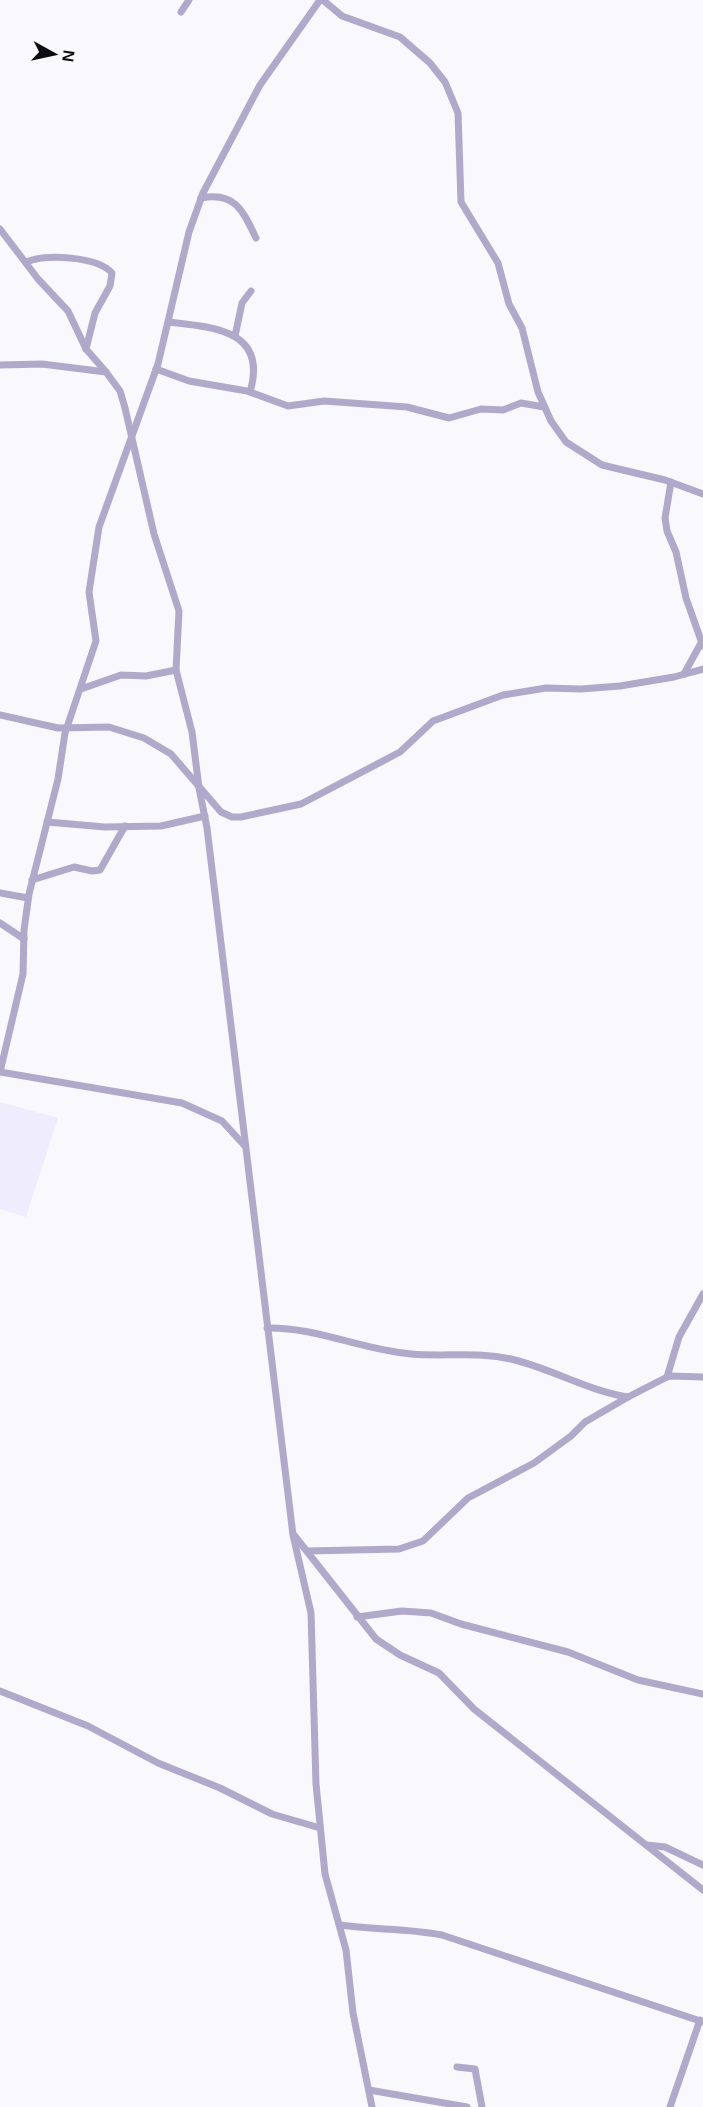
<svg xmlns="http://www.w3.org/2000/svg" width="703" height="2107" viewBox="0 0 703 2107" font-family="Arial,sans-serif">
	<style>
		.built { fill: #efecfe }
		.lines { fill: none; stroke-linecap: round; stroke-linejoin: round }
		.street { stroke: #b0a9ca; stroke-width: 7 }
	</style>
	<rect width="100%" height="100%" fill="#f9f8fd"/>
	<!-- built -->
	<path class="built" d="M0,1102L58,1118L26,1217L0,1209Z"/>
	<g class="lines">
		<!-- street -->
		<g class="street">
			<path d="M323,0L342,16L400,37L430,63L445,82L458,113L461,202L498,263L509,304L522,328L538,392L551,421L566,442L602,465L665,480L703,494"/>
			<path d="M181,12L189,0"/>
			<path d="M201,198C235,191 243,211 256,238"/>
			<path d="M0,229L38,279L68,311L86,349L106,372L120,391L125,408L154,534L179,611L176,670L192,732L199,788L207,828L293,1535L311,1613L316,1784L325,1874L346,1950L353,2013L372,2107"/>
			<path d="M26,262C46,254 97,256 112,273L110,286L95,313L86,349"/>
			<path d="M169,322C215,327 268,331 250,392"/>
			<path d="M235,336L242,303L251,291"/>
			<path d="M0,365L42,364L106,372"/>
			<path d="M156,369L189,381L247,391L288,406L324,401L407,407L449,418L481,409L503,410L521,403L544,407"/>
			<path d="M671,482L665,518L667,531L676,552L686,598L703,646"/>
			<path d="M684,674L701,643"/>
			<path d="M81,689L121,675L146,676L176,670"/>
			<path d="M0,715L58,728L109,727L144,738L171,754L221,812L232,817H241L301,804L400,752L433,721L503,695L546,688L581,689L620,686L674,677L703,669"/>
			<path d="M47,822L105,827L161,826L205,816"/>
			<path d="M32,880L74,867L92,871L100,870L125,826"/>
			<path d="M0,893L28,898"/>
			<path d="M0,923L24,939"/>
			<path d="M244,1145L222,1121L182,1103L0,1072L23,974L24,930L29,894L58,779L65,733L96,641L89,592L99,527L158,364L189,232L203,193L260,85L320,0"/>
			<path d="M267,1328C316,1327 362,1350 411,1354C447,1357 479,1351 515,1360C554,1370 589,1391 628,1397"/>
			<path d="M667,1377L679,1337L703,1294"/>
			<path d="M294,1535L376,1639L400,1655L439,1673L474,1709L703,1890"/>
			<path d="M307,1551L399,1549L423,1541L468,1498L534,1463L571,1436L585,1422L628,1397L669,1376L703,1377"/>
			<path d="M357,1617L402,1611L431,1613L461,1624L568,1652L638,1680L703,1694"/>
			<path d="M0,1691L88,1726L158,1763L220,1788L272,1814L320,1828"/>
			<path d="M647,1845L665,1847L703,1865"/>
			<path d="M340,1925C374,1930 408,1928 442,1935L703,2022"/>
			<path d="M457,2067L475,2069L482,2107"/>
			<path d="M369,2090L467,2107"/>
			<path d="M670,2107L700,2020"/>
		</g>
	</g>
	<!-- north arrow -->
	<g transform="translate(54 54) rotate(98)" stroke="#f9f8fd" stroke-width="4.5" paint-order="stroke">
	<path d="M0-4.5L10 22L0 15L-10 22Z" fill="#0d0c13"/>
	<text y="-9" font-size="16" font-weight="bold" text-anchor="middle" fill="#0d0c13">N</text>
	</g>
</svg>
